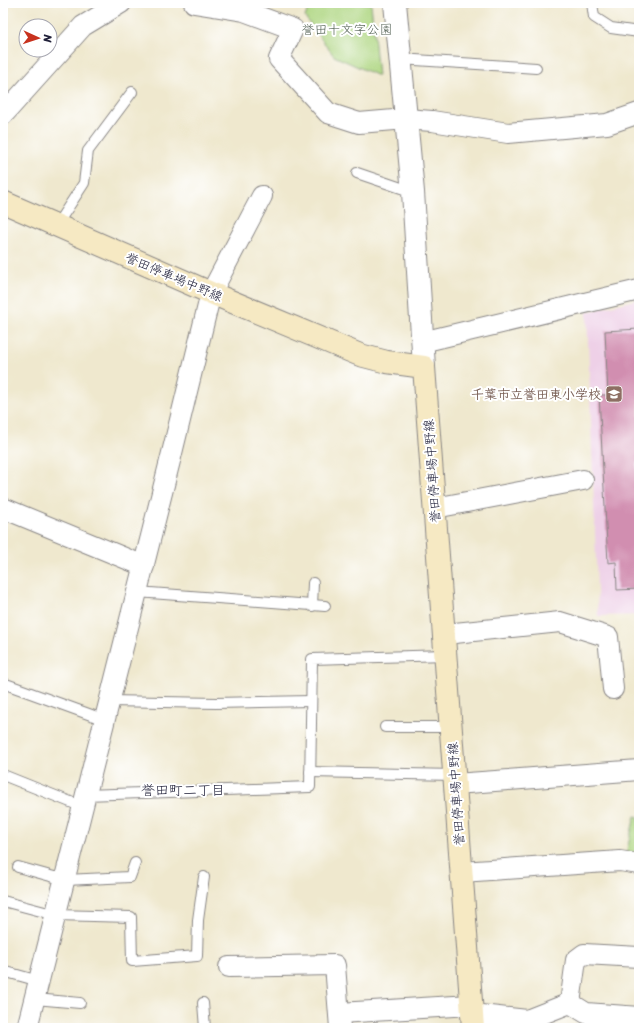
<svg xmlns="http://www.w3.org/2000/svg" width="642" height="1031" viewBox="0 0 642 1031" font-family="Sriracha,'Klee One',sans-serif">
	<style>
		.built { fill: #eed0e7 }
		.green { fill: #aed681; stroke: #687c5e }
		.building { fill: #d18eb0 }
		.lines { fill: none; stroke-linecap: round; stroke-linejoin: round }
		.service-casing { stroke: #888584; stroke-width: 12 }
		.minor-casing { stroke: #888584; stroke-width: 22 }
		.tertiary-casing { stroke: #888584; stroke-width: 24 }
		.secondary-casing { stroke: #888584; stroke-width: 24 }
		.service { stroke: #fff; stroke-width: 10 }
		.minor { stroke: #fff; stroke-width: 20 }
		.tertiary { stroke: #fff; stroke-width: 22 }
		.secondary { stroke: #f6e9c3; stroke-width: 22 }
		.labels { text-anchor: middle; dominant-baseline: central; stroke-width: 4; stroke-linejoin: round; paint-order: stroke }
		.park-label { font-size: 13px; fill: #536154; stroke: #fff }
		.street-label { font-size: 13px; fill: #22223b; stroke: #fff }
		.education-label { font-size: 13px; font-weight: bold; fill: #785e54; stroke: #fff; text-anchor: end }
		.neighbourhood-label { font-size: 14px; fill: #22223b; stroke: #fff }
	</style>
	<rect width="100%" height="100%" fill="#fff"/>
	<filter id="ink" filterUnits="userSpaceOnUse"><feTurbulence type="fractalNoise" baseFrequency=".025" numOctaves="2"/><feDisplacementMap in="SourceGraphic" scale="8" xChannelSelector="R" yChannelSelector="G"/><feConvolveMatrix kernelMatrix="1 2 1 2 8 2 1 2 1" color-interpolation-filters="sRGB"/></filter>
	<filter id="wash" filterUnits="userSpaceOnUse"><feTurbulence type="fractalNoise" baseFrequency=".012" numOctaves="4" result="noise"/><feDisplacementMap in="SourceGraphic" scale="16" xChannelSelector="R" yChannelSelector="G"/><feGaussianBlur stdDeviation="0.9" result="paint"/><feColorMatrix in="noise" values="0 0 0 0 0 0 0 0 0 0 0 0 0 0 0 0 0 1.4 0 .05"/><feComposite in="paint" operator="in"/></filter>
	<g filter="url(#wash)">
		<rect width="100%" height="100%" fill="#efe8ce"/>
		<!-- built -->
		<path class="built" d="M639,299V615L598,616L587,312Z"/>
		<!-- green -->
		<g class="green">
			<path d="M310,3H371L378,76L334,56L305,17Z"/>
			<path d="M635,816L639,817V861L625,858Z"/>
		</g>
		<g id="blocks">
			<!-- building -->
			<path class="building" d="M639,329V463H636L639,492V589L617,590L616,562L608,563L599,395H608L605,331Z"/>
		</g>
	</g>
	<g filter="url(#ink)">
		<use href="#blocks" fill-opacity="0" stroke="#888584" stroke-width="1"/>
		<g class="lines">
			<defs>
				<g id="service">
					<path d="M592,3L594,17L611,28L639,32"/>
					<path d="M400,59L536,68"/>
					<path d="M357,173L413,192"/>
					<path d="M56,226L84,183L88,151L132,92"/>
					<path d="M137,592L325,606"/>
					<path d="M312,606L313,583"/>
					<path d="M3,683L105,720"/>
					<path d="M109,701L216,703L311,701"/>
					<path d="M385,727H451"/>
					<path d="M310,772L455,775"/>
					<path d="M3,775L83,807"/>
					<path d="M86,795L310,787L312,659L446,655"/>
					<path d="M18,867L65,880L130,877L135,863"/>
					<path d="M3,901L56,915L131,917L132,961L197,956L198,920L204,877"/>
					<path d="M3,971L39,981"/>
					<path d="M35,999L80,1003"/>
					<path d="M203,1003L205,1028"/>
				</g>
				<g id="minor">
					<path d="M194,3L244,11L293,29L279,59L328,113L359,123L406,119L432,121L508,133L607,124L639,113"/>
					<path d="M3,115L83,26L121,3"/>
					<path d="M422,342L639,290"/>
					<path d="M3,508L144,566"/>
					<path d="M435,508L583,480"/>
					<path d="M445,634L560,622L608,637L613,689"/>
					<path d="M455,784L639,770"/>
					<path d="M462,872L620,861L639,864"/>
					<path d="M639,957L584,954L576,960L570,1003L586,1013L639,1017"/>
					<path d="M229,967L335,965L340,1028"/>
					<path d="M339,1013L471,1005"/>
					<path d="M472,1014L527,1020L570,1003"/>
					<path d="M27,1028L172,453L211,293L262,196"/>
				</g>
				<path id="tertiary" d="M395,3L413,192L424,367"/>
				<path id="secondary" d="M3,202L211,293L360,355L387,362L424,367L473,1028"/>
			</defs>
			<!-- service casing -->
			<use href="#service" class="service-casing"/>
			<!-- minor casing -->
			<use href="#minor" class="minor-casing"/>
			<!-- tertiary casing -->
			<use href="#tertiary" class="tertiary-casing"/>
			<!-- secondary casing -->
			<use href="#secondary" class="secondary-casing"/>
			<!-- service -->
			<use href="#service" class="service"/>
			<!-- minor -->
			<use href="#minor" class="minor"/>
			<!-- tertiary -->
			<use href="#tertiary" class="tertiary"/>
			<!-- secondary -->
			<use href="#secondary" class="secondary"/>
		</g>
	</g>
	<!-- icons -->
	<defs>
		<symbol id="school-square" viewBox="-11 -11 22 22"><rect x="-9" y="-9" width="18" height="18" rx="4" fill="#8d6e63" stroke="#fff"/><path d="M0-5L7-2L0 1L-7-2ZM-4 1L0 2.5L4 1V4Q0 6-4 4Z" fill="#fff"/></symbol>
	</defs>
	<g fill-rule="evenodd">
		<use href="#school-square" x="604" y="384" width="20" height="20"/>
	</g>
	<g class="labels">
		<!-- park labels -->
		<g class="park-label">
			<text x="347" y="29">誉田十文字公園</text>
		</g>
		<!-- street labels -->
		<g class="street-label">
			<text transform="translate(174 277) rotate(23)">誉田停車場中野線</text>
			<text transform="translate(432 471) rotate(-94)">誉田停車場中野線</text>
			<text transform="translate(456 794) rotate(-94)">誉田停車場中野線</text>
		</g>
		<!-- education labels -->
		<g class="education-label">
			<text x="601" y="394">千葉市立誉田東小学校</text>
		</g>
		<!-- neighbourhood labels -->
		<g class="neighbourhood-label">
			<text x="183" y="790">誉田町二丁目</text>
		</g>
	</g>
	<!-- margin -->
	<rect width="642" height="1031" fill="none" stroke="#fff" stroke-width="16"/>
	<!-- north arrow -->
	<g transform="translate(38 38) rotate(93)"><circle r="19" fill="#ffffff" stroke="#a7a7b1"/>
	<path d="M0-3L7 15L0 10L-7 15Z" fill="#c8321e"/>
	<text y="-6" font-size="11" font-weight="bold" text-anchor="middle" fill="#22223b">N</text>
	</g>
</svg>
